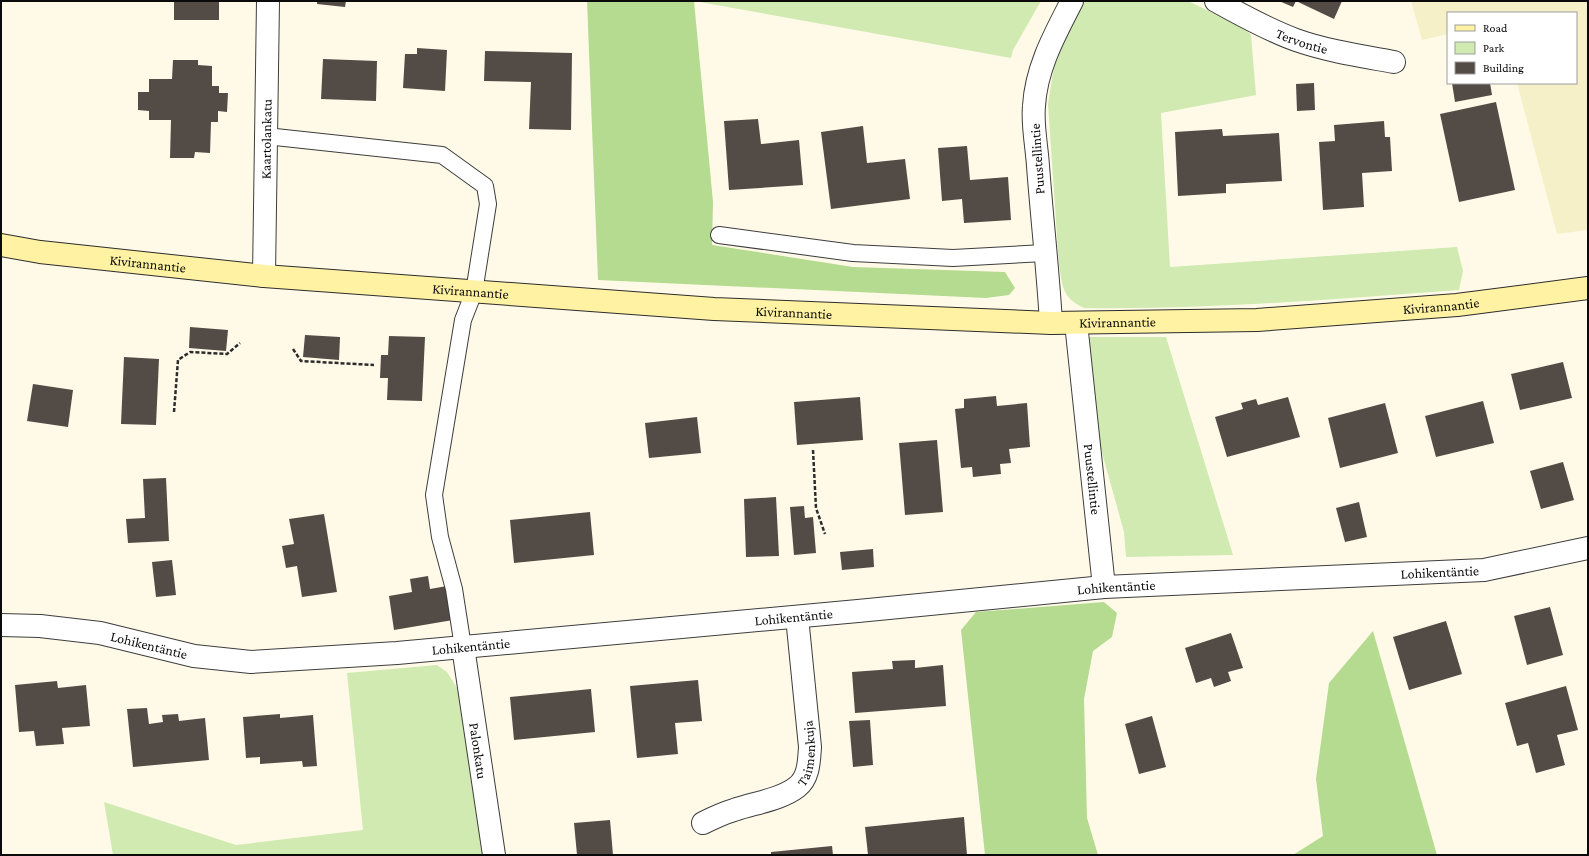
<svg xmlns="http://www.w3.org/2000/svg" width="1589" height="856" viewBox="0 0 1589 856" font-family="'Crimson Pro',serif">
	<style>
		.farmland { fill: #f5f0c7 }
		.green { fill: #d0eab1 }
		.forest { fill: #b4db8f }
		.building { fill: #534b46 }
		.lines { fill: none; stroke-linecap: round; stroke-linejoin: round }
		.lane-casing { stroke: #3d3d3d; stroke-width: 18 }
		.street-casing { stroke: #3d3d3d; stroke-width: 24 }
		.secondary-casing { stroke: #2c2c2c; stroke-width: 24 }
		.path { stroke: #2c2c2c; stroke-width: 2.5; stroke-dasharray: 4 2; stroke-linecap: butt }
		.lane { stroke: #fff; stroke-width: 16 }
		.street { stroke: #fff; stroke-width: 22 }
		.secondary { stroke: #fff2a3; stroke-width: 22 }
		.labels { text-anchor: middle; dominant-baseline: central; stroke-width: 4; stroke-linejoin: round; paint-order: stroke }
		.street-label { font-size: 14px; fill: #0a0a0a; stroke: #fff }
	</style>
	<rect width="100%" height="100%" fill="#fffae8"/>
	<!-- farmland -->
	<path class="farmland" d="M1411,1H1588V230L1557,234L1517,83H1576V13H1448V34L1422,40Z"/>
	<!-- green -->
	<g class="green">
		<path d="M694,1H1041L1013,50L1011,58Z"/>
		<path d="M1081,1H1188L1244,28L1251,35L1256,95L1161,113L1170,267L1457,247L1463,271L1459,290C1334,299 1209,310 1084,308C1062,297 1063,288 1059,265L1048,104L1054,66Z"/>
		<path d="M1070,337H1166L1233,555L1126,557L1124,532Z"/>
		<path d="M437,665L447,672L457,688L484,823L487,855H113L104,802L236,845L363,830L347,673Z"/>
	</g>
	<!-- forest -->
	<g class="forest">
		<path d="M587,1H694L713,202L712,245L853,267L1005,272L1015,288L1009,295L986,298L598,280Z"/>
		<path d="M1104,602L1117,613L1112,637L1093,651L1084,699L1087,818L1098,855H985L961,630L976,612Z"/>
		<path d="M1373,631L1437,855H1293L1323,836L1316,779L1329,683Z"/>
	</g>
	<!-- building -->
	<g class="building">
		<rect x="174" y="1" width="45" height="19"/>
		<path d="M317,1H346L345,7L317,4Z"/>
		<path d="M1279,1H1296L1293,7Z"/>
		<path d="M1296,1H1342L1334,19Z"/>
		<path d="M417,48L447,50L445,91L403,88L405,54H417Z"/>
		<path d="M485,51L572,53L571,130L529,129L531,82L484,81Z"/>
		<path d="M323,59L377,61L376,101L321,99Z"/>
		<path d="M173,60H198V65L212,66V86H219V93H228L227,112L218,111V122H211L210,153L195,152L194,158H170L171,120H149V111L138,110V92H149V79H172Z"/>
		<path d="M1314,83L1315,110L1297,111L1296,84Z"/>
		<path d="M1452,83H1490L1492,95L1455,102Z"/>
		<path d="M1496,102L1515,190L1459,202L1440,114Z"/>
		<path d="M758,119L761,144L799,140L803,185L729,190L724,121Z"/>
		<path d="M1384,121L1385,137H1390L1392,171L1362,173L1364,207L1323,210L1319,142L1335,141L1334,125Z"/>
		<path d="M863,126L867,163L905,159L910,199L831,209L821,132Z"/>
		<path d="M1222,129L1223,136L1279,133L1282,181L1226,184V193L1178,196L1175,132Z"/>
		<path d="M967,146L970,180L1008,177L1011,220L964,223L962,199L942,201L938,148Z"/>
		<path d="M190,327L228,330L226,351L189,348Z"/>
		<path d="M305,335L340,337L339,360L303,357Z"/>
		<path d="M389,336L425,337L422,401L387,400L388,378H380L381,355H388Z"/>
		<path d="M124,357L159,359L156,425L121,424Z"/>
		<path d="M1563,362L1572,398L1520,410L1511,374Z"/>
		<path d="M33,384L73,390L68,427L27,421Z"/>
		<path d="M996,396L997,406L1027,403L1030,447L1009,449L1011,463L1000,464L1001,474L973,477L972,467L961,468L955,409L964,408V399Z"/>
		<path d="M860,397L863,440L797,445L794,402Z"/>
		<path d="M1288,397L1300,437L1227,457L1215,417L1243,409L1241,403L1256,399L1258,405Z"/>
		<path d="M1483,401L1494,443L1436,457L1425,416Z"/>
		<path d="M1385,403L1398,453L1340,468L1328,418Z"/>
		<path d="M697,417L701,453L649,458L645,423Z"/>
		<path d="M937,440L943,512L905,515L899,443Z"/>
		<path d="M1563,462L1574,500L1541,509L1530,471Z"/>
		<path d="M166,478L169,541L128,543L126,519L145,518L143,479Z"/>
		<path d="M776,497L779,556L746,557L744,499Z"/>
		<path d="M1359,502L1367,537L1345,542L1336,508Z"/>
		<path d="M804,506L805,518L813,517L816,553L794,555L790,507Z"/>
		<path d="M590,512L594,555L514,563L510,520Z"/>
		<path d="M324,514L337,592L302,597L297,566L286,568L282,546L294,544L289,519Z"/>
		<path d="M873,549L874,567L842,570L840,552Z"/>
		<path d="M172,560L176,595L156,597L152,562Z"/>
		<path d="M428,576L430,589L447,586L453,620L394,630L389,596L412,592L410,579Z"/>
		<path d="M1550,607L1563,655L1527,665L1514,616Z"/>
		<path d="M1446,621L1462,674L1409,690L1393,637Z"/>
		<path d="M1231,633L1243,668L1228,672L1231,681L1214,687L1211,678L1196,683L1185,648Z"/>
		<path d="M915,660V668L943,665L946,706L855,713L852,672L893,669L892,661Z"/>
		<path d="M698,680L702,721L675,723L678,754L637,758L630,686Z"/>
		<path d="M57,681L58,688L86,685L90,726L62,728L64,744L36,746L34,731L19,732L15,685Z"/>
		<path d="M1566,686L1578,730L1557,735L1565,765L1536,773L1528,743L1517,746L1505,703Z"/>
		<path d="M591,689L595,732L514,740L510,697Z"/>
		<path d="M147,708L149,724L163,722L162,715L178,714L179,721L205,718L209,760L133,767L127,709Z"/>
		<path d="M280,714V718L313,715L317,766L303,767L302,761L260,764V757L246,758L243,717Z"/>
		<path d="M1152,716L1166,767L1139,774L1125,724Z"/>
		<path d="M870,720L873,765L853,767L849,721Z"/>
		<path d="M964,817L967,855H868L865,827Z"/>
		<path d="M610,820L613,855H577L574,823Z"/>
		<path d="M832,846L833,855H771V852Z"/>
	</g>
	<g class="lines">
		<defs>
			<g id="lane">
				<path d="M266,136L442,155L485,186L488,204L474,292L463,320L434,495L440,537L454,589L463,647"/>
				<path d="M719,235L853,253L953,258L1045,253"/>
			</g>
			<g id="street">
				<path id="s1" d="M1216,1C1242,15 1268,30 1296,40C1327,51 1361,56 1394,62"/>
				<path id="s2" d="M264,276L268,1"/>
				<path d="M1051,323C1048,271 1042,219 1038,166C1037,148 1032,124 1034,106C1036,68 1055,34 1072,1"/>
				<path id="s3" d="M1076,323L1104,587"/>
				<path id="s4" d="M1,625L40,626L100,633L194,656L251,662L397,653L858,611L1104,587L1484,570L1588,548"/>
				<path id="s5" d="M463,647L494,855"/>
				<path id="s6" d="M703,823C713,818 724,813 734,810C754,803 780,800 797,787C809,778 809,761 810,747L797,617"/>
			</g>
			<g id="secondary">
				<path id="s7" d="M1,245L40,252L264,276L714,309L1051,323L1257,320L1457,305L1588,288"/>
			</g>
		</defs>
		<!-- lane casing -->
		<use href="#lane" class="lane-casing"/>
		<!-- street casing -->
		<use href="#street" class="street-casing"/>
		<!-- secondary casing -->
		<use href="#secondary" class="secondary-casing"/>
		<!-- path -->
		<g class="path">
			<path d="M293,349L301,361L374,365"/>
			<path d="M174,412L178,360L190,352L227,354L240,343"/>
			<path d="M813,450L816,508L825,534"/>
		</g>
		<!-- lane -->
		<use href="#lane" class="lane"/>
		<!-- street -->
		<use href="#street" class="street"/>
		<!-- secondary -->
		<use href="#secondary" class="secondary"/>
	</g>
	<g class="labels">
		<!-- street labels -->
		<g class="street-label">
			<text stroke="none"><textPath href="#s1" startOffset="95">Tervontie</textPath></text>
			<text stroke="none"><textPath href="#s2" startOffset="137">Kaartolankatu</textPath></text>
			<text transform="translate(1037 159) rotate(-94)">Puustellintie</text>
			<text stroke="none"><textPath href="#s7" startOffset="148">Kivirannantie</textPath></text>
			<text stroke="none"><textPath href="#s7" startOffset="472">Kivirannantie</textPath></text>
			<text stroke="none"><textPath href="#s7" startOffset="1444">Kivirannantie</textPath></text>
			<text stroke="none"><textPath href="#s7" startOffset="796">Kivirannantie</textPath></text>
			<text stroke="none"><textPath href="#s7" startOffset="1120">Kivirannantie</textPath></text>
			<text stroke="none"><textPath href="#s3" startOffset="157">Puustellintie</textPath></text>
			<text stroke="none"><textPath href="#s4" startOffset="1446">Lohikentäntie</textPath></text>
			<text stroke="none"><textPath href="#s4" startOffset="1122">Lohikentäntie</textPath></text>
			<text stroke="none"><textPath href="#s4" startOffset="798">Lohikentäntie</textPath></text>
			<text stroke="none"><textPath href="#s4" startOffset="150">Lohikentäntie</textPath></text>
			<text stroke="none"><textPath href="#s4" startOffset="474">Lohikentäntie</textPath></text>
			<text stroke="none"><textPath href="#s5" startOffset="105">Palonkatu</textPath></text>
			<text stroke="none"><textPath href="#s6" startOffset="138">Taimenkuja</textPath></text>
		</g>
	</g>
	<!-- border -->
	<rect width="1589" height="856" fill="none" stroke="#0a0a0a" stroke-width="4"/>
	<!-- legend -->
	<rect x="1447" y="12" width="130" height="72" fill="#ffffff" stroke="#9d9d9d"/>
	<rect x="1455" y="25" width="20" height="6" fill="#fff2a3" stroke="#9d9d9d"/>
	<text x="1483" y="32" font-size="12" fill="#0a0a0a">Road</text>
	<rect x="1455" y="42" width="20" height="12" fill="#d0eab1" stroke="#9d9d9d"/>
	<text x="1483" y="52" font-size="12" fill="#0a0a0a">Park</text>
	<rect x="1455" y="62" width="20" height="12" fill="#534b46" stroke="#9d9d9d"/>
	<text x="1483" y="72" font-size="12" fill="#0a0a0a">Building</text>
</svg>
